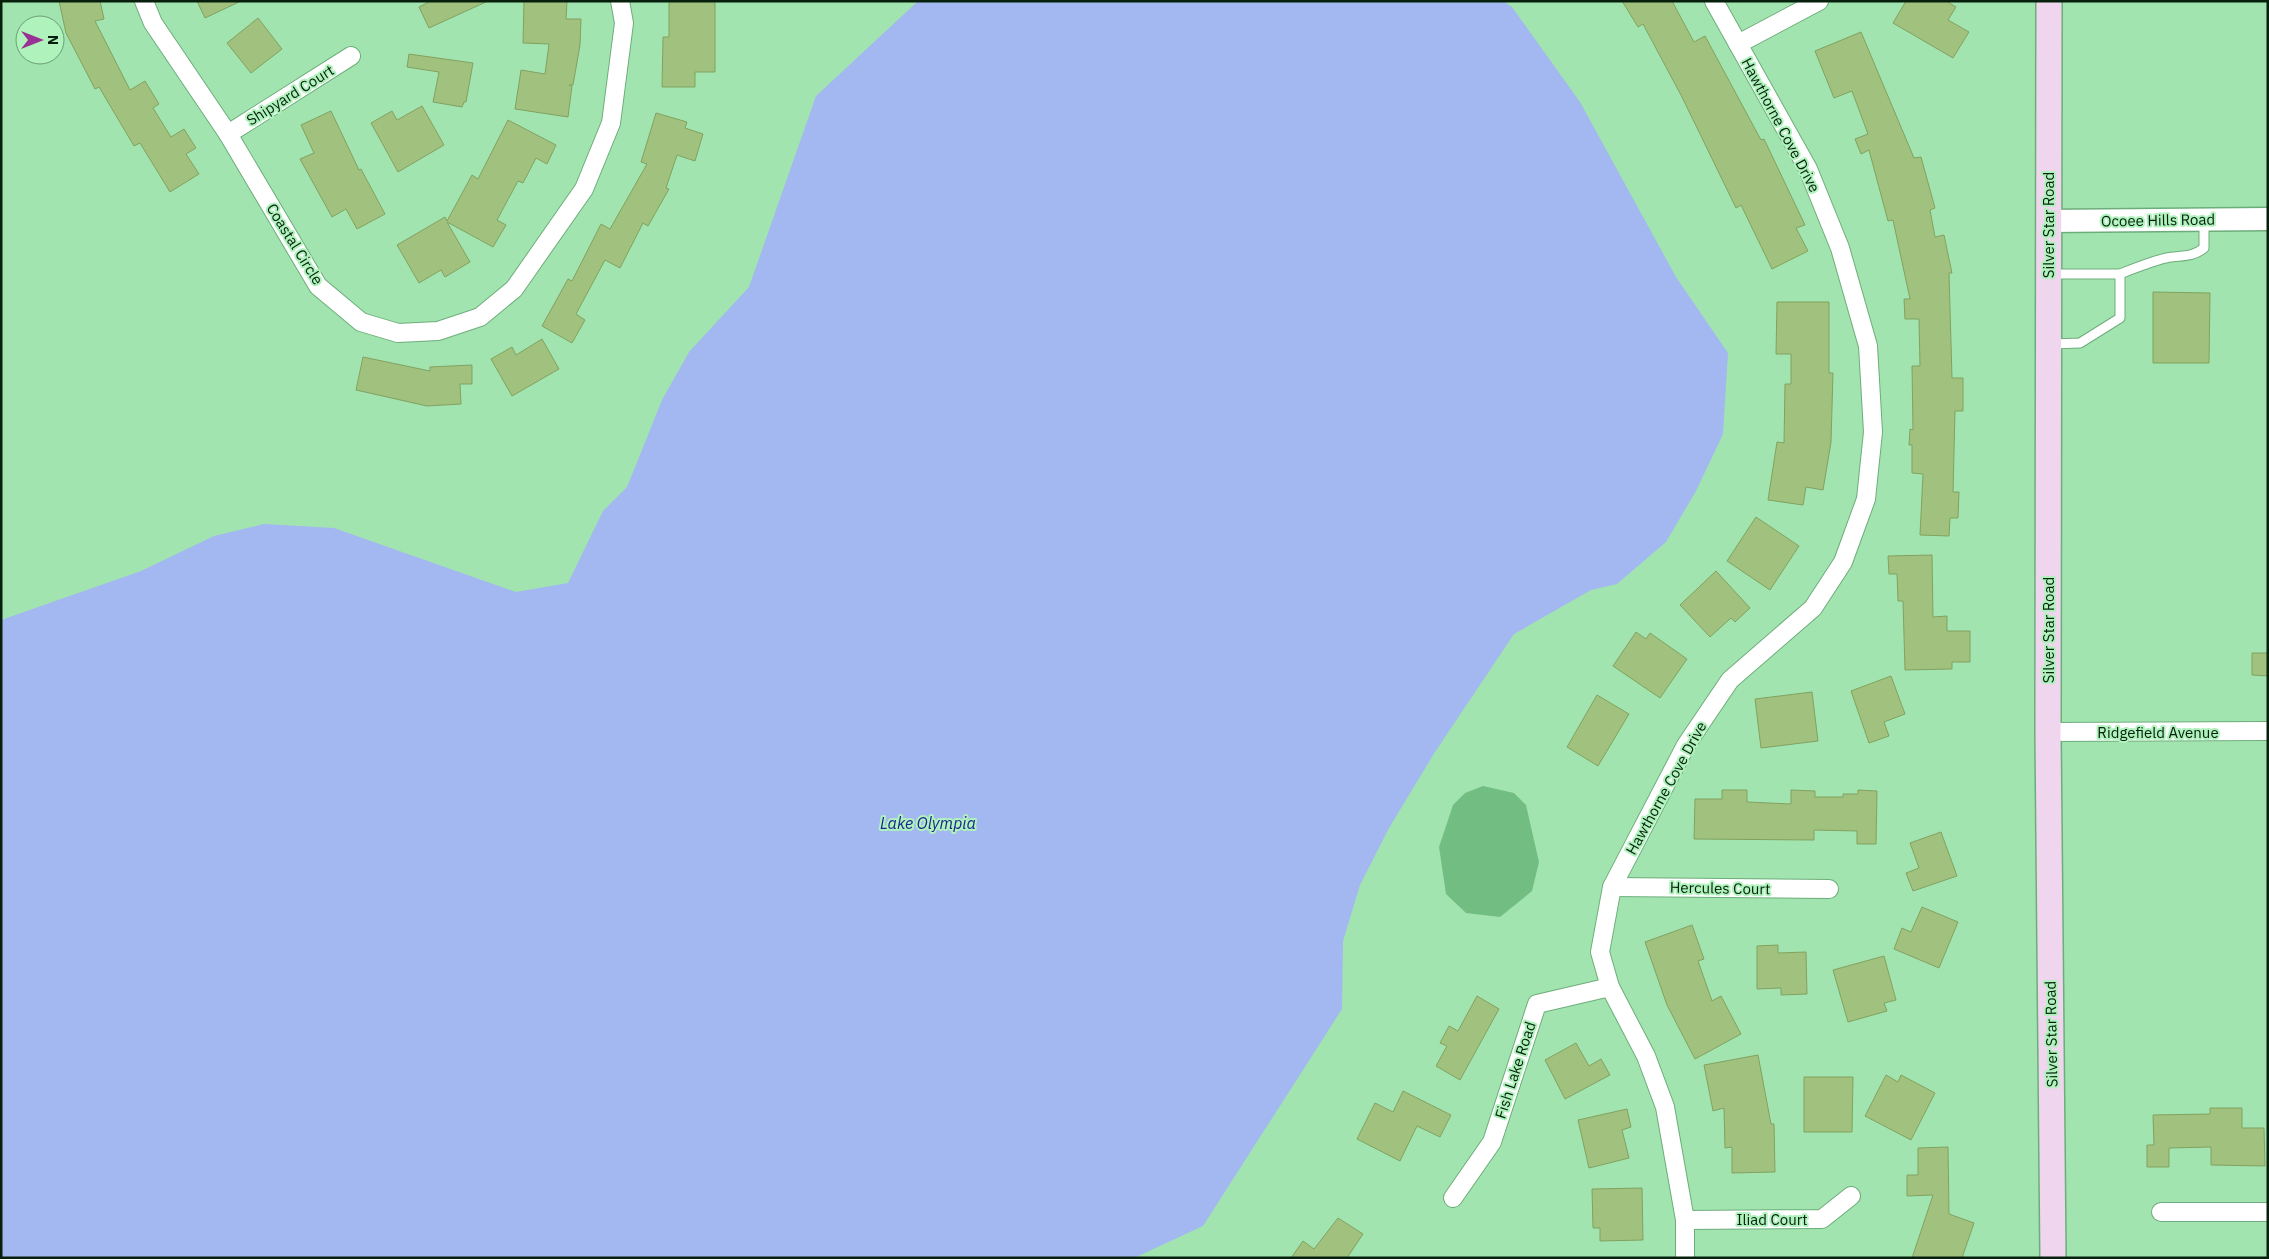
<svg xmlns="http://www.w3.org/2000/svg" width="2269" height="1259" viewBox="0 0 2269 1259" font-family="'IBM Plex Sans',sans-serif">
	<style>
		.green { fill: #71bd82 }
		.water { fill: #a3b7f1 }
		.building { fill: #a0c27e; stroke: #81a260 }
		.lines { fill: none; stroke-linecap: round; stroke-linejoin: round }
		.service-casing { stroke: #6dad7b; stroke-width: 11 }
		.minor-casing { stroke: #6dad7b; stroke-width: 20 }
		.tertiary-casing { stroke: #6dad7b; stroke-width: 25 }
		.secondary-casing { stroke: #6dad7b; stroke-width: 28 }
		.service { stroke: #fff; stroke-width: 9 }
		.minor { stroke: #fff; stroke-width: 18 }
		.tertiary { stroke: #fff; stroke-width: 22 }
		.secondary { stroke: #f0d5ee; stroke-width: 25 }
		.labels { text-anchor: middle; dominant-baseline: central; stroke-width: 4; stroke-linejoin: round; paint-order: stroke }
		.street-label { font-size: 15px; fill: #06200d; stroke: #aff2bc }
		.water-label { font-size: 16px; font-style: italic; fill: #1b238f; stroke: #aff2bc }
	</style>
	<rect width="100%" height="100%" fill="#a2e4af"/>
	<!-- green -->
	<path class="green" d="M1483,786L1514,793L1526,805L1539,862L1532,891L1500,917L1466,913L1446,894L1439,847L1453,805L1465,793Z"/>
	<!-- water -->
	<path class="water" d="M1503,1L1512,7L1580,102L1676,277L1728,353L1723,434L1696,491L1666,542L1617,584L1591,590L1514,634L1435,752L1389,828L1360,885L1343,941L1342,1009L1203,1226L1134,1258H1V620L141,571L214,536L264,524L334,528L516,592L568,583L603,511L627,487L662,400L689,352L749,287L816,96L917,2Z"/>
	<!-- building -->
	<g class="building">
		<path d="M59,1H100L104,19L95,21L130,90L145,81L159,104L153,108L171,137L184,129L196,148L186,154L199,174L170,192L140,143L134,146L99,87L95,89L66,33Z"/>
		<path d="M197,1H241L205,18Z"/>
		<path d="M431,1H488L429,28L419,7Z"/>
		<path d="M524,1H567L566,19H581L580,45L573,85H569L572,86L568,117L515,109L521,70L545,74L549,44L523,43Z"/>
		<path d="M669,1H715V72H695V87H662L663,37H669Z"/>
		<path d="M1622,1H1672L1694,42L1705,36L1761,140L1764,139L1805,225L1796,228L1808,251L1772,269L1741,205L1736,208L1682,97L1643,24L1638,27Z"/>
		<path d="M1906,1H1946L1956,7L1948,20L1969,32L1953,58L1893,23Z"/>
		<path d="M258,18L282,49L251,73L227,43Z"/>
		<path d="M1861,32L1914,158L1921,157L1935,208L1930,210L1935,237L1944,235L1952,273H1949L1952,378H1963V411H1955L1953,492H1959L1958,518H1950L1949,536L1920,535L1923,474L1912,473V445H1909L1910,429L1913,430L1912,366H1920L1919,319H1905L1904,299H1910L1893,220L1888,221L1869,150L1861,154L1855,139L1868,134L1852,91L1834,98L1815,51Z"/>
		<path d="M409,54L473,63L466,102H464L462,107L433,102L439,72L407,67Z"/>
		<path d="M422,106L444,145L398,172L371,123L392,111L397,120Z"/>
		<path d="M331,111L359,170L361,169L385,214L357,229L346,209L332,217L300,159L314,153L301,125Z"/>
		<path d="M656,113L687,122L685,128L703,134L695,161L677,155L666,188L669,189L648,226L643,223L620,268L605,260L576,314L585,320L572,343L542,326L568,279L572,281L601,224L610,229L647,164L641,162Z"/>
		<path d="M508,120L556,145L547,164L536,158L523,183L518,181L497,220L506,225L493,247L447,222L470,262L445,277L441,270L419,283L397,245L445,217L447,221L472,175L478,179Z"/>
		<path d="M2153,292L2210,293L2209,363H2153Z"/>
		<path d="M1777,302H1829V373H1833L1831,442L1823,490L1806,487L1803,505L1768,500L1777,442L1784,443L1785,384H1791V354H1776Z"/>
		<path d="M542,339L559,369L512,396L491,359L512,347L516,355Z"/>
		<path d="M363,357L430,371V367L472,365V384H460L461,404L427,406L356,390Z"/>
		<path d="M1756,517L1799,546L1770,590L1727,561Z"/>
		<path d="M1932,555L1933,617L1947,616V631H1970V662H1952V669L1905,670L1903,601H1898L1897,574H1889L1888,556Z"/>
		<path d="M1716,571L1750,608L1735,622L1731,618L1710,637L1680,605Z"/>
		<path d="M1636,632L1646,639L1650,633L1687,659L1660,698L1613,666Z"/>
		<path d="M2252,653H2268V676L2252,675Z"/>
		<path d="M1891,676L1905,714L1884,722L1889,736L1869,743L1851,691Z"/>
		<path d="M1812,692L1818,741L1761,748L1755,699Z"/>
		<path d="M1597,695L1629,714L1598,766L1567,747Z"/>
		<path d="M1722,790H1747V802L1791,804V790L1815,791V797H1843V794H1858V790L1877,791L1876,844H1857V831L1814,830V840L1694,839L1695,799H1722Z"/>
		<path d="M1941,832L1957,876L1913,891L1906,873L1919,868L1910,843Z"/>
		<path d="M1922,907L1958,922L1939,968L1894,949L1902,928L1911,932Z"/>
		<path d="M1692,925L1704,959L1698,961L1712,1001L1721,996L1741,1034L1695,1059L1667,1005L1645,942Z"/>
		<path d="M1778,945V953L1806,952L1807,994L1781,995V988L1757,989V946Z"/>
		<path d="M1884,956L1896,1000L1884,1003L1887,1011L1848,1022L1833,970Z"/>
		<path d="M1477,996L1499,1009L1460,1080L1436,1066L1447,1046L1440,1043L1449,1026L1458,1031Z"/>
		<path d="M1576,1043L1589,1066L1601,1059L1610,1075L1565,1099L1545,1060Z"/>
		<path d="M1758,1055L1771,1124H1774L1775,1172L1732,1173V1147L1725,1148L1724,1108L1713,1111L1704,1065Z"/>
		<path d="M1886,1075L1898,1082L1901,1075L1935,1093L1911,1140L1865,1116Z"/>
		<path d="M1804,1077H1853L1852,1132H1804Z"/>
		<path d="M1403,1091L1451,1115L1440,1137L1417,1126L1400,1161L1357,1139L1375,1103L1393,1112Z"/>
		<path d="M2210,1108H2242V1128H2264L2265,1166L2211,1165V1147L2169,1148V1167H2147V1145H2154L2153,1115L2210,1114Z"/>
		<path d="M1627,1109L1631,1127L1622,1130L1629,1158L1589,1168L1578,1120Z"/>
		<path d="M1948,1147L1949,1214L1974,1223L1962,1258H1912L1933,1195L1907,1196V1175H1918V1148Z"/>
		<path d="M1642,1188L1643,1240L1600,1241V1228H1593L1592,1189Z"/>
		<path d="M1338,1218L1363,1234L1347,1258H1291L1303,1241L1314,1249Z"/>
	</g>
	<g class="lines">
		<defs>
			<g id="service">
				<path d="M2050,274H2120V318L2080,343L2051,344"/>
				<path d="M2120,274C2135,268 2150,262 2166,258C2180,255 2192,258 2204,248V220"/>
			</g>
			<g id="minor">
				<path d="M144,1L153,23L228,134L318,286L361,322L398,333L438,331L480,317L514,289L584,189L611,123L624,23L620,1"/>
				<path d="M1738,44L1819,1"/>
				<path d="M228,134L351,56"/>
				<path d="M2048,732L2268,731"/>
				<path d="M1612,887L1829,889"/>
				<path d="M1453,1198L1492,1142L1537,1004L1610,987"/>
				<path d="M2161,1212H2268"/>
				<path d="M1685,1220L1822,1219L1851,1196"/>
				<path d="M1685,1258V1220L1665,1107L1646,1056L1610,987L1600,952L1612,887L1686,745L1730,680L1813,608L1843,562L1866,499L1873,432L1868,346L1840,248L1808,169L1714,1"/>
			</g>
			<path id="tertiary" d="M2048,221L2268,219"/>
			<path id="secondary" d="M2049,1L2048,732L2053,1258"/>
		</defs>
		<!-- service casing -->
		<use href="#service" class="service-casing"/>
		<!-- minor casing -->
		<use href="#minor" class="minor-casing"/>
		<!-- tertiary casing -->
		<use href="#tertiary" class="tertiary-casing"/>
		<!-- secondary casing -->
		<use href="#secondary" class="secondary-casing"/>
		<!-- service -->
		<use href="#service" class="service"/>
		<!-- minor -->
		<use href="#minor" class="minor"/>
		<!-- tertiary -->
		<use href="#tertiary" class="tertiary"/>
		<!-- secondary -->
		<use href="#secondary" class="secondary"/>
	</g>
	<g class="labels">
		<!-- street labels -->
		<g class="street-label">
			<text transform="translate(290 95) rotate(-32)">Shipyard Court</text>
			<text transform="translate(1781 125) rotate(62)">Hawthorne Cove Drive</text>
			<text transform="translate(2158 220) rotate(-1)">Ocoee Hills Road</text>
			<text transform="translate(2048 225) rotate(-90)">Silver Star Road</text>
			<text transform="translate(295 244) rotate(58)">Coastal Circle</text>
			<text transform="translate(2048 630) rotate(-90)">Silver Star Road</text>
			<text x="2158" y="732">Ridgefield Avenue</text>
			<text transform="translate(1666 788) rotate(-61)">Hawthorne Cove Drive</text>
			<text transform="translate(1720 888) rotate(1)">Hercules Court</text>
			<text transform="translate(2051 1034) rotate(-91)">Silver Star Road</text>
			<text transform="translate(1515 1070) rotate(-72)">Fish Lake Road</text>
			<text x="1772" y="1219">Iliad Court</text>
		</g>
		<!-- water labels -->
		<g class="water-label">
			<text x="928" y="823">Lake Olympia</text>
		</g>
	</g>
	<!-- border -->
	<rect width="2269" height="1259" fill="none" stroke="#06200d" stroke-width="5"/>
	<!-- north arrow -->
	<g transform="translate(40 40) rotate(90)"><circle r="24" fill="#aff2bc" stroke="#6b9e76"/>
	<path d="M0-4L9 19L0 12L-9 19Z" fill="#993093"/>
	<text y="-8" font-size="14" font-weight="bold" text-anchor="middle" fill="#06200d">N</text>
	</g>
</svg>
